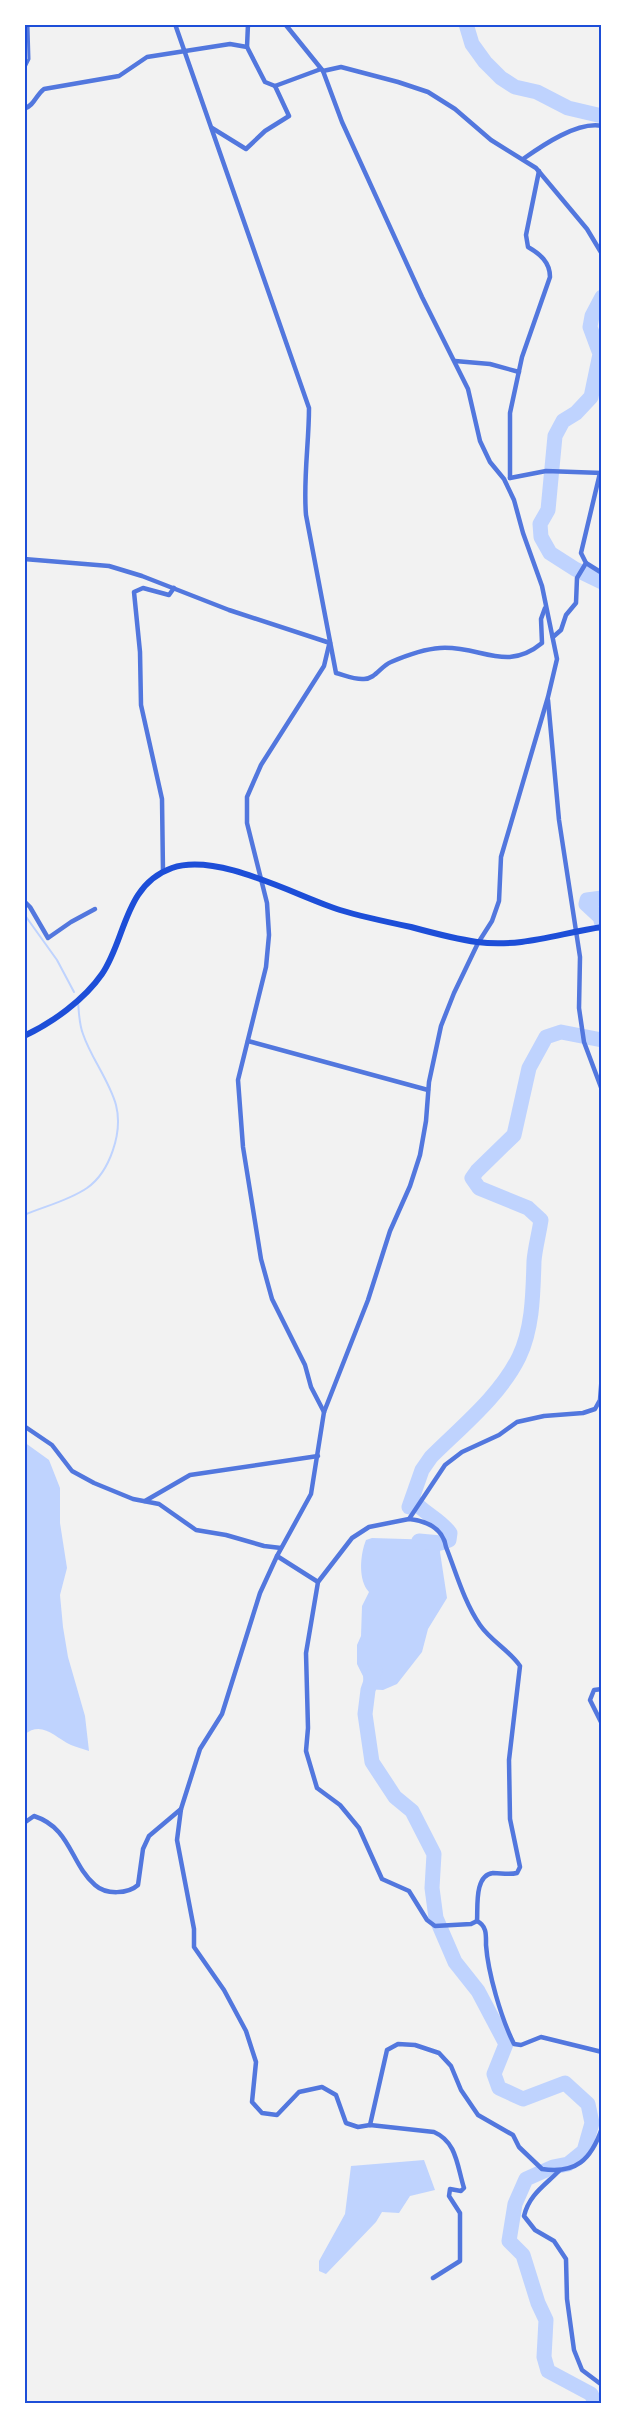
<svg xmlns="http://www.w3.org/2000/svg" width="626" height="2428" viewBox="0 0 626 2428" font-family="Ubuntu,sans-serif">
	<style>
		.water { fill: #bfd3fe }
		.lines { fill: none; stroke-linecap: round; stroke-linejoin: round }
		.stream { stroke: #bfd3fe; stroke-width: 2 }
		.river { stroke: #bfd3fe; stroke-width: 15 }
		.pedestrian { stroke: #5277de; stroke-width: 3 }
		.minor { stroke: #5277de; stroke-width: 4.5 }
		.secondary { stroke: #1d4ed8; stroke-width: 6 }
		.neatline { fill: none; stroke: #1d4ed8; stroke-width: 2 }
	</style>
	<rect width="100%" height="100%" fill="#f2f2f2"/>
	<!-- water -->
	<g class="water">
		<path d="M24,1442L49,1460L60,1488V1523L67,1568L60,1595L63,1627L68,1657L85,1716L89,1751C83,1749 76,1747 71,1745C54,1737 42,1720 24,1735Z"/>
		<path d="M372,1538L438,1540L441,1548L440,1552L447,1598L428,1629L422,1652L397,1684L383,1690L364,1689L363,1676L357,1664V1645L361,1636L362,1606L369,1592C358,1580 360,1555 366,1540Z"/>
		<path d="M424,2160L435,2190L410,2196L399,2213L382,2212L376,2222L326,2274L319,2271V2261L345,2214L351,2166Z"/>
	</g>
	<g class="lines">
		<!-- stream -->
		<g class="stream">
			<path d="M24,914L57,960L74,992"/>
			<path d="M24,1215C45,1206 68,1201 87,1188C110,1172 123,1132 116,1105C109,1080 91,1058 83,1034C79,1024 79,1012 78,1002"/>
		</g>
		<!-- river -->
		<g class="river">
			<path d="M466,24L472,44L485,62L501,78L515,87L537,92L568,108L602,116"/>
			<path d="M602,297L592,316L590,327L600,354L591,397L576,413L563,421L555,436L548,510L540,524L541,537L550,553L575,569L602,582"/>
			<path d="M602,898L587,900L586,904L600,917L602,924"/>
			<path d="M413,1500C423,1513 440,1519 450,1533L449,1540L441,1543L419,1541"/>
			<path d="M409,1507L422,1470L431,1457C461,1427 500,1396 519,1357C533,1328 533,1292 534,1261C535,1248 539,1234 541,1220L528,1208L479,1188L472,1178L477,1171L514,1135L529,1068L546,1037L561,1032L602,1040"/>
			<path d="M375,1670L368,1690L365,1714L372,1762L395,1797L412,1811L434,1854L432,1888L436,1918L455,1962L478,1991L506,2044L494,2074L499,2088L523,2099L565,2083L588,2104L592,2123L584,2151L568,2164L553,2167L526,2179L515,2204L509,2241L523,2255L538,2303L546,2320L544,2357L548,2371L591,2394L596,2404"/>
		</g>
		<!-- pedestrian -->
		<path class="pedestrian" d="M24,69L29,59L28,24"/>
		<!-- minor -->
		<g class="minor">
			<path d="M175,24L309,408C309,443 303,480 306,515L336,673C344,675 355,680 364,679C375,679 381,666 391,662C405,656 425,649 440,648C480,645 506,673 542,643L541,619L545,608"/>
			<path d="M285,24L323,71L342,122L422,297L468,389L480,441L490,462L504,479L514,500L523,533L542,586L557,659L548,697L501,857L499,901L492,921L478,943L454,993L441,1026L429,1082L426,1121L420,1155L410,1186L390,1231L368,1300L324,1412L311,1494L277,1556L260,1593L222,1714L200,1749L181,1809L177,1840L194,1929V1947L224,1990L246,2031L256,2062L252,2102L262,2113L277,2115L299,2092L322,2087L336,2095L346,2123L358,2127L370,2125L434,2132C457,2142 457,2166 464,2188L461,2191L450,2189L449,2196L460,2213V2261L433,2278"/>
			<path d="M247,47L248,24"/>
			<path d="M323,71L341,67L398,82L428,92L455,109L491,140L536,168L587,229L602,254"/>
			<path d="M24,109C35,105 35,96 44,89L119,76L147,57L230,44L247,47L265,82L275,86L321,69"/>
			<path d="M212,128L246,149L265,131L289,116L275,86"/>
			<path d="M523,159C543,145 578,121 602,126"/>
			<path d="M455,361L490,364L519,372"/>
			<path d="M510,478V413L522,357L550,277C550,262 540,254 528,247L526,235L539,171"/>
			<path d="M510,478L546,471L602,473"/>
			<path d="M24,559L109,566L142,576L229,610L330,643"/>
			<path d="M586,563L602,573"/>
			<path d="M553,637L561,630L566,615L576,603L577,578L586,563L581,553L600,473"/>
			<path d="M548,700L559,820L580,957L579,1008L584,1042L602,1090"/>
			<path d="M163,872L162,799L141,705L140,652L134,592L143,588L169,595L174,588"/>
			<path d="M24,901L30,907L48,938L71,922L95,909"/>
			<path d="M248,1041L428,1090"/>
			<path d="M602,1374L600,1400L595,1409L583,1413L544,1416L517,1422L499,1435L462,1452L445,1465L409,1519L369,1527L352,1538L318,1582L306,1653L308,1728L306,1751L317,1788L340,1805L359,1828L382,1879L409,1891L427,1920L435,1926L471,1924L477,1921C487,1926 486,1935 486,1945C488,1973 501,2018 514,2044L521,2045L541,2037L602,2052"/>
			<path d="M324,1412L311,1387L305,1365L272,1299L261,1259L243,1147L238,1080L266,967L269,935L267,903L247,823V797L261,765L324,666L329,645"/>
			<path d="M24,1426L52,1445L72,1471L94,1483L133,1499L159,1504L196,1530L226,1535L264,1546L281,1548"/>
			<path d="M145,1501L190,1475L318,1456"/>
			<path d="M409,1519C426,1521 443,1528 446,1547C456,1572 464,1602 480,1625C491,1641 509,1650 520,1666L509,1760L510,1819L520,1867L517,1873C509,1875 501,1873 493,1873C474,1875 478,1908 477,1921"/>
			<path d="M277,1556L318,1582"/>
			<path d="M602,1689L594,1690L590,1700L602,1724"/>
			<path d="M24,1823L34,1816C71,1828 70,1863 95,1885C106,1895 128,1894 138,1885L143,1849L149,1836L181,1809"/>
			<path d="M602,2007V2022"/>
			<path d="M370,2125L387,2050L398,2044L415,2045L439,2053L451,2066L461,2090L478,2115L513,2135L519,2147L542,2169C576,2174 591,2160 602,2128"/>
			<path d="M559,2171C544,2186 529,2195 524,2216L535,2230L554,2241L566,2259L567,2299L574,2350L582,2370L602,2385"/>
		</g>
		<!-- secondary -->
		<path class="secondary" d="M24,1036C52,1023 84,1000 102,974C126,939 124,885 172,868C218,852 296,896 340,910C363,917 387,922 411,927C433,933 455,939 477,942C521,948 560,933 602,927"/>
	</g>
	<!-- border -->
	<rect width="626" height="2428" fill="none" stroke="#ffffff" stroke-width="51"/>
	<rect x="26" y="26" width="574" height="2376" class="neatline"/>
</svg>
